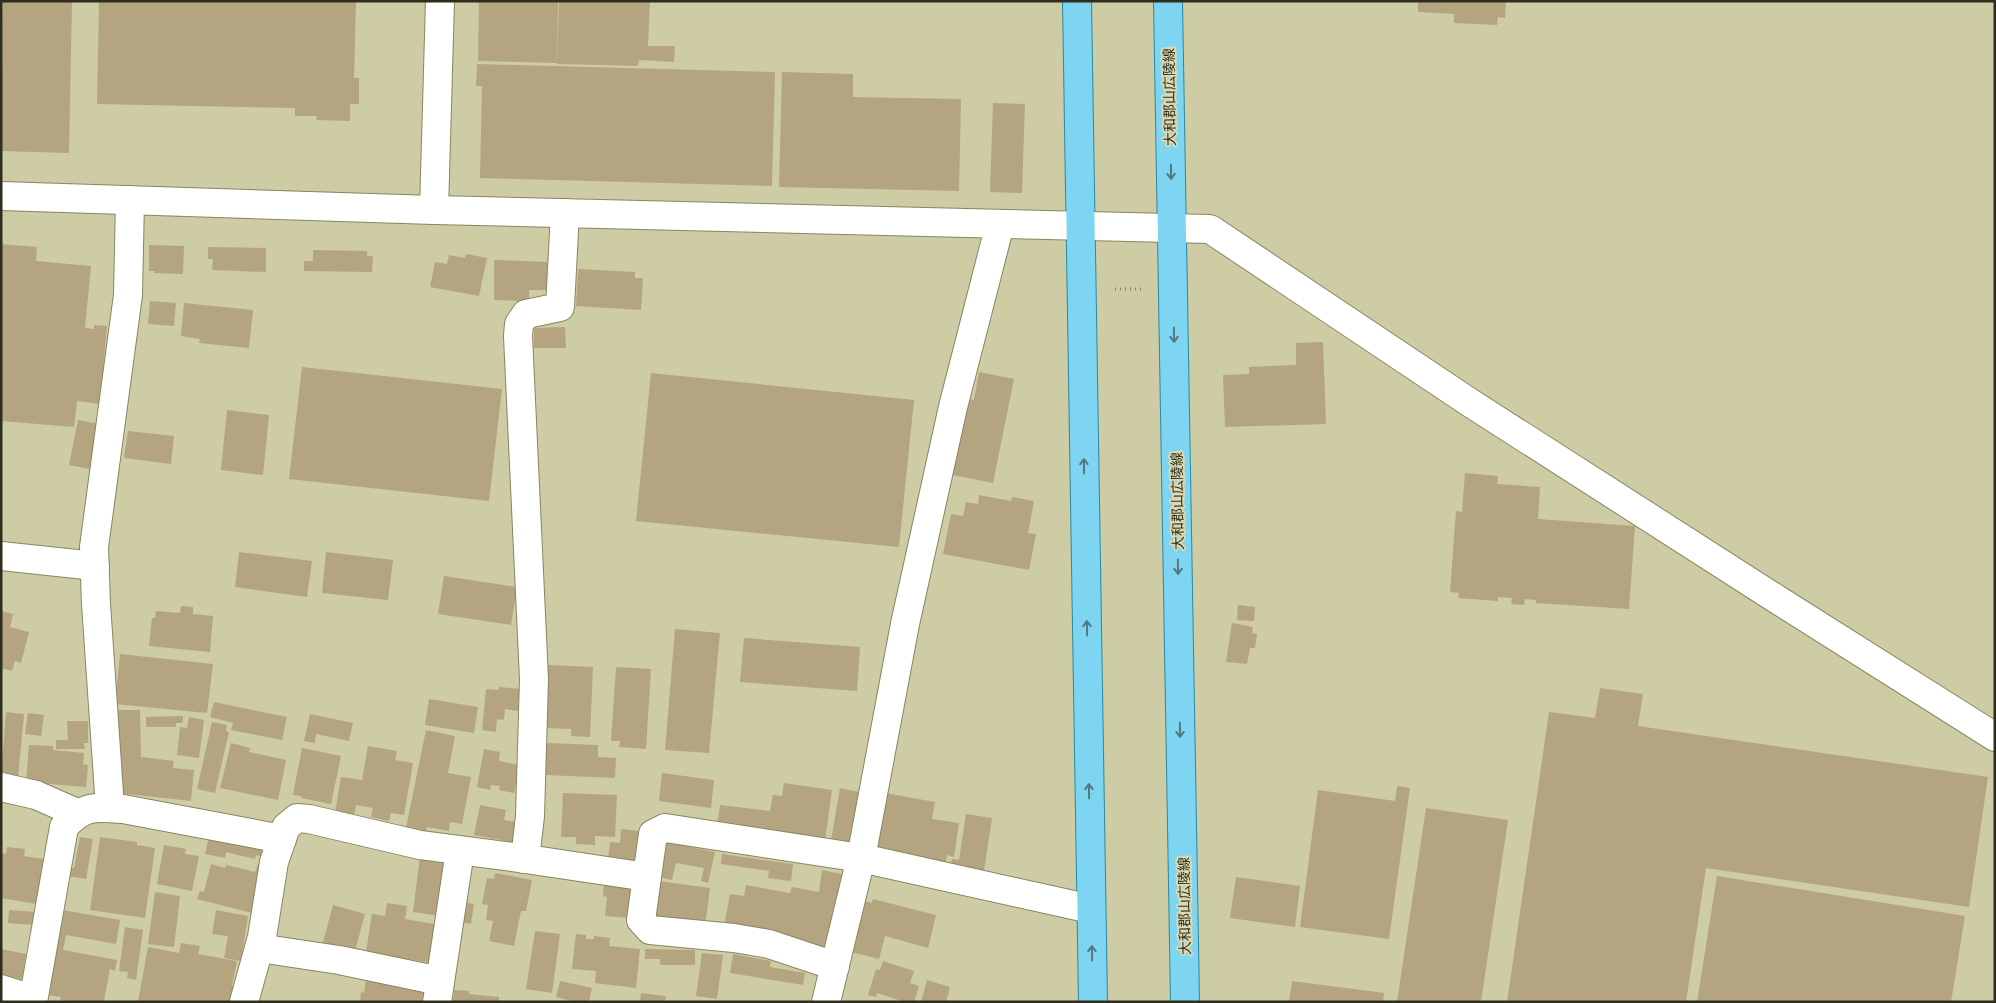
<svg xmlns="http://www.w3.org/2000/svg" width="1996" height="1003" viewBox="0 0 1996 1003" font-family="'Golos Text','Noto Sans JP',sans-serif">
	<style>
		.building { fill: #b5a480 }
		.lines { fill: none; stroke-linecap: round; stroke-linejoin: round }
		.minor-casing { stroke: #878660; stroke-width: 30 }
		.major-casing { stroke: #2a88a2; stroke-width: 30 }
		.path { stroke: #868568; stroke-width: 3; stroke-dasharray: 1 4; stroke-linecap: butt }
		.minor { stroke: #fff; stroke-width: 28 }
		.major { stroke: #7dd5f2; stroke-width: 28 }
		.oneway { stroke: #52797d }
		.labels { text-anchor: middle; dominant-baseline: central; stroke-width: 4; stroke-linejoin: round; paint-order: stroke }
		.street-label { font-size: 14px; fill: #2f2e1e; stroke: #dad9b1 }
	</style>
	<rect width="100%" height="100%" fill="#cdcca4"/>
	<!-- building -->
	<g class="building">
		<path d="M3,1H72L69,153L1,151Z"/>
		<path d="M99,1H356L354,78H359V104H350V121L316,120L317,116H295V108L97,104Z"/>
		<path d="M479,1H558L557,63L478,61Z"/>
		<path d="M559,1H650L648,46H675L674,62L639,60L638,66L557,64Z"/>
		<path d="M1418,1H1506L1505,18L1498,17L1497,25L1454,23V14L1418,12Z"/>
		<path d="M477,64L775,72L772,186L480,178L482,86H476Z"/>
		<path d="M782,72L853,74V97L961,99L959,191L779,187Z"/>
		<path d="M993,103L1025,104L1022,193L990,192Z"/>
		<path d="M1,244L37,247L36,261L91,266L85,328L94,329V325L107,326L100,404L77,401L74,427L1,421Z"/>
		<path d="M149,245L184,246L183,274L154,273L155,271H149Z"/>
		<path d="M208,247L266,248V272L212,270L213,259H208Z"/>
		<path d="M313,250L367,251V256H373L372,272L304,271V261H313Z"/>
		<path d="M466,254L487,258L479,296L430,287L435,262L447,264L449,255L465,258Z"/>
		<path d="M494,260L547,262V290H529V301L494,300Z"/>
		<path d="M578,269L635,272V278H643L641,310L576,306Z"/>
		<path d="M150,301L176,303L174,326L148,324Z"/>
		<path d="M184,303L253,310L249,348L199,343L200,339L181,336Z"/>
		<path d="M565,327L566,348H534V328Z"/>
		<path d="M1323,342L1326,424L1225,427L1223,375L1249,374V367L1296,365V343Z"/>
		<path d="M302,367L502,389L489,501L289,479Z"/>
		<path d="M979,372L1014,379L993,483L947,474L962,398L974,400Z"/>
		<path d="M651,373L914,400L899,547L636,521Z"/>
		<path d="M227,410L269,415L263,475L221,470Z"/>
		<path d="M78,420L99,424L90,469L69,465Z"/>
		<path d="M128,431L174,436L171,464L124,458Z"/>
		<path d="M1465,473L1498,476L1497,484L1540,487L1538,519L1635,526L1629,609L1536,603V600L1525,599L1524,605L1511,604L1512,598L1498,597V601L1458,598L1459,593L1450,592L1456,511L1462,512Z"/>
		<path d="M979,495L1011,501L1012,497L1034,501L1028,533L1036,534L1029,570L943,554L951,514L963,516L966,502L978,504Z"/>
		<path d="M239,552L312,561L307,597L235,587Z"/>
		<path d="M326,552L393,560L388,600L322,593Z"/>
		<path d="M444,576L517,587L511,625L438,614Z"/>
		<path d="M1238,605L1255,607L1254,621L1237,620Z"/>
		<path d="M181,606L193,607V614L213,616L210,652L149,646L152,618H155L156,611L180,613Z"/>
		<path d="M1,611L13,614L10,627L29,632L21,663L15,661L12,671L1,668Z"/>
		<path d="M1232,623L1253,627L1252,633L1257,634L1255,648H1250L1247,664L1226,662Z"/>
		<path d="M675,629L720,633L709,753L665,750Z"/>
		<path d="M744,638L860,647L857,691L740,682Z"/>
		<path d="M120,654L213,664L207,713L115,704Z"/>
		<path d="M548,665L593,667L590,737L571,736V729L545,728Z"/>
		<path d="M616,667L651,669L646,749L619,747L620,741H611Z"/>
		<path d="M499,687L520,689L518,711L505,709L504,720L497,719L496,732L482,730L486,689L498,690Z"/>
		<path d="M1600,688L1643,694L1638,726L1988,777L1969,907L1706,868L1686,1002H1507L1549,712L1595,718Z"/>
		<path d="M429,699L478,707L474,733L425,725Z"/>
		<path d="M214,702L287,717L282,740L231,730L233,723L210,717Z"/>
		<path d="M112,710H140L141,757L174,761L173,768L194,770L191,801L118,793L122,758H113Z"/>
		<path d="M6,712L24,714L18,778L1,776Z"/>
		<path d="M28,713L44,715L41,736L25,734Z"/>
		<path d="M310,714L353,723L349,741L316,734L315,743L304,741Z"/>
		<path d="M183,716V723H176V727H146V717Z"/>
		<path d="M189,717L204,720L199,758L177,755L180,727L187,728Z"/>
		<path d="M67,721H88V743H84L85,749H56V740H68Z"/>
		<path d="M212,722L227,725L226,731L229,732L215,793L197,789Z"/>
		<path d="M426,730L455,736L448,773L471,777L462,824L450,822L449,831L427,827L426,832L406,828Z"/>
		<path d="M231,743L250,748L249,752L286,760L278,800L220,788Z"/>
		<path d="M546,743L598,745V757L616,758L615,778L545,775Z"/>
		<path d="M29,745L53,746V750L84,753L83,764L88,765L86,787L26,782Z"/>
		<path d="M368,746L397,751L395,760L413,763L404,815L391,813L389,821L371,817L373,808L356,805L354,816L335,813L341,777L362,780Z"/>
		<path d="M302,748L341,756L331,804L301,798V796L293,795Z"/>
		<path d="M484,749L500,752L499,761L520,765L514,793L499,790L500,786L491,785L490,790L477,787Z"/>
		<path d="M662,773L714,780L711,808L659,801Z"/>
		<path d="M784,783L832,790L825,841L717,826L720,805L770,811L773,795L782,796Z"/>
		<path d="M1397,786L1410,788L1389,939L1300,927L1318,790L1395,801Z"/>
		<path d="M840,788L859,792L849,849L830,846Z"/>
		<path d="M563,793L617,795L615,837L595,836V845L576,844V837H561Z"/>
		<path d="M885,793L935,802L932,819L959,823L954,857L947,855L945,866L875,855Z"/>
		<path d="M480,805L506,810L504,820L516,822L518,843L474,835Z"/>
		<path d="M1426,808L1508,820L1481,1002H1397Z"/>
		<path d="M966,814L992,818L983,877L950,871L952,859L959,860Z"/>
		<path d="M621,829L640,831L638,863L608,860L610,842L620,843Z"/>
		<path d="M210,832L272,846L269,858L256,855L255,859L226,852L225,858L205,854Z"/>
		<path d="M80,837L93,839L86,879L67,876L68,868H74Z"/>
		<path d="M100,837L137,842V845L155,848L145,918L90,910Z"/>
		<path d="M665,842L715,852L708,883L701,881L704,868L676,863L672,880L658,877Z"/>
		<path d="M164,845L186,849L185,854L199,856L192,891L157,884Z"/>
		<path d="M7,847L25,849L24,856L44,859L37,904L1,898V853L6,854Z"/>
		<path d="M722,854L793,864L791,881L768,878L769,871L721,864Z"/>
		<path d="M420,856L443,859L442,863L448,864L441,916L413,912Z"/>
		<path d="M211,864L225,868L226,865L255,872L258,864L269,867L256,914L197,899L200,891L204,892Z"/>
		<path d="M822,870L846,875L832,951L724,926L730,894L744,896L746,885L790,893L792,887L819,892Z"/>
		<path d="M495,873L532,880L526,911H521L514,946L489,941L493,921L486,920L488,905L482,904L487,878L494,879Z"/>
		<path d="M1717,876L1965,916L1951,1002H1697Z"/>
		<path d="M1236,877L1300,886L1295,927L1230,918Z"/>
		<path d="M659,881L710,888L705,927L653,925Z"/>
		<path d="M604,883L633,887L630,918L605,916L607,897L603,896Z"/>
		<path d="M155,892L180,896L174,947L148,944Z"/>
		<path d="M873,899L936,915L928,948L885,936L879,959L851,952L864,901L872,903Z"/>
		<path d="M462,902L474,904L471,924L460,922Z"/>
		<path d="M387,903L407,906L405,919L439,925L432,963L366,952L372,914L385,916Z"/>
		<path d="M333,905L365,914L355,951L323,942Z"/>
		<path d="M9,910L35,912L34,925L8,923Z"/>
		<path d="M62,910L120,920L116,944L66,935L63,950L117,960L115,971L110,969L104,1001L71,1002L60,1000L61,997L47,995Z"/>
		<path d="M216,910L248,916L241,961L224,958L228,936L212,934Z"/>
		<path d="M125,927L143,930L136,980L127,978L128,972L119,971Z"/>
		<path d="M535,931L560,934L552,993L526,989Z"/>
		<path d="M576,934L586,935V939H594V936L610,938L609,946L640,949L636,988L595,983L596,971L572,969Z"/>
		<path d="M181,943L200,946L198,954L237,961L232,986L238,987L236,1002L138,1001L148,947L179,953Z"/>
		<path d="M1,949L26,954L22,979L1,975Z"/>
		<path d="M645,949L695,950V965H660V959H645Z"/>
		<path d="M702,953L723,955L717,999L696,996Z"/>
		<path d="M733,954L771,961L770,967L805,973L803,985L730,973Z"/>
		<path d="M883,961L914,971L910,983L919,986L914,1002H905L877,993L876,997L868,995L876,969L880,970Z"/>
		<path d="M367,973L425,982L422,1002H360L361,992L364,993Z"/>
		<path d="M927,980L950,987L946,1002H921Z"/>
		<path d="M560,981L592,988L589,1002H576L556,997Z"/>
		<path d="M1292,981L1384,993L1383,1002H1289Z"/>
		<path d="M454,990L469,991V994L499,997V1002H453Z"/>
		<path d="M641,993L666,996L665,1002H640Z"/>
	</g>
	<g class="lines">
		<defs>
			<g id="minor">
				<path d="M1,196L434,210L1210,229L1469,402L1778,600L1995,737"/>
				<path d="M434,210L440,1"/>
				<path d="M1,556L95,566"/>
				<path d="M1,787L36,795L77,813"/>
				<path d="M110,808L96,604L94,547L128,295L130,200"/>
				<path d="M525,859L530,816L534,679L518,336L519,324L526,314L560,307L565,213"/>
				<path d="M259,948L339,960L440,981"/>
				<path d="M835,966L769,944L734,938L650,930L641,920L653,834L665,828L861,858L1091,909"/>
				<path d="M1,989L33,999"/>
				<path d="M33,1002L64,827C84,805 94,807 123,809L282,839"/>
				<path d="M244,1002L262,937L274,862L286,827L297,818L309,819L420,845L513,857L647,877"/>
				<path d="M437,1002L460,851"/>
				<path d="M826,1002L861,858L905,624L953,407L1000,224"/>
			</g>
			<g id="major">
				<path d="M1077,1L1093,1002"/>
				<path d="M1168,1L1185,1002"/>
			</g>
		</defs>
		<!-- minor casing -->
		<use href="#minor" class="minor-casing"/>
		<!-- major casing -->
		<use href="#major" class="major-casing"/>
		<!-- path -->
		<path class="path" d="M1115,289H1144"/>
		<!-- minor -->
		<use href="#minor" class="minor"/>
		<!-- major -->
		<use href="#major" class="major"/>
	</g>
	<!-- one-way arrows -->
	<defs><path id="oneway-shaft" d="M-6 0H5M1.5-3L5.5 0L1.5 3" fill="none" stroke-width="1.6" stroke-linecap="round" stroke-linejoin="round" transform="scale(1.25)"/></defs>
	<g class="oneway">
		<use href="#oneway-shaft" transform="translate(1171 172) rotate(89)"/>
		<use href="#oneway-shaft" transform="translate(1174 335) rotate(89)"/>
		<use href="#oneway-shaft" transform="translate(1084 466) rotate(-91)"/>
		<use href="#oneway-shaft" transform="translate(1178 567) rotate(89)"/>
		<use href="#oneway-shaft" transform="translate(1087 628) rotate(-91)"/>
		<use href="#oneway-shaft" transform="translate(1180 730) rotate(89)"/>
		<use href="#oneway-shaft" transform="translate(1089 791) rotate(-91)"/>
		<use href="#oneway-shaft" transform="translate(1092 953) rotate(-91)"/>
	</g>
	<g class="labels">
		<!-- street labels -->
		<g class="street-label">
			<text transform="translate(1169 97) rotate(-91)">大和郡山広陵線</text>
			<text transform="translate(1177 501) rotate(-91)">大和郡山広陵線</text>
			<text transform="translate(1184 906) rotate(-91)">大和郡山広陵線</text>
		</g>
	</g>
	<!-- border -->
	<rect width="1996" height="1003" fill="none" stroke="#2f2e1e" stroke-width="5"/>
</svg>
